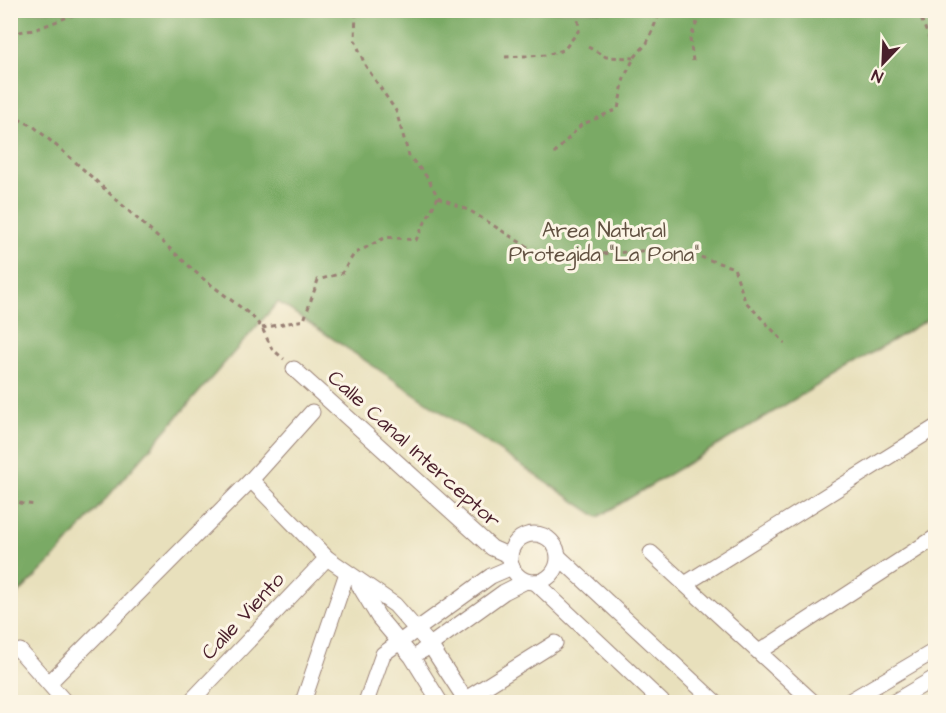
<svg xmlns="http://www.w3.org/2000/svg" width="946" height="713" viewBox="0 0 946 713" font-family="'Architects Daughter',sans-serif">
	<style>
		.forest { fill: #7aaa65; stroke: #626448; stroke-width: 1.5 }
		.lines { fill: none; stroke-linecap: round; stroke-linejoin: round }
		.street-casing { stroke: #998074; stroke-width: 17 }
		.path { stroke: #998074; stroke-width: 3; stroke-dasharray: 4.5 4.5; stroke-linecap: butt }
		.street { stroke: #fff; stroke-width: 15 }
		.labels { text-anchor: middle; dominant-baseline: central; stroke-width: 6; stroke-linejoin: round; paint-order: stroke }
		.park-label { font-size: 21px; fill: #615141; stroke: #fcf5e5 }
		.street-label { font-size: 21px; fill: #4a1f2b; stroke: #fcf5e5 }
	</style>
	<rect width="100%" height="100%" fill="#fcf5e5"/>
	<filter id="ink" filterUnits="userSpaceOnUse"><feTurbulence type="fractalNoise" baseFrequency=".0167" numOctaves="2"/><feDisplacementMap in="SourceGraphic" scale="12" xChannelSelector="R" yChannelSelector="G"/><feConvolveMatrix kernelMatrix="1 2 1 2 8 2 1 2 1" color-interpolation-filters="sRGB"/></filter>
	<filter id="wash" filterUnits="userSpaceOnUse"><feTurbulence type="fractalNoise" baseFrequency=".008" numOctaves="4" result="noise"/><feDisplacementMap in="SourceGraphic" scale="24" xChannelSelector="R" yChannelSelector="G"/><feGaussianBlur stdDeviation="1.35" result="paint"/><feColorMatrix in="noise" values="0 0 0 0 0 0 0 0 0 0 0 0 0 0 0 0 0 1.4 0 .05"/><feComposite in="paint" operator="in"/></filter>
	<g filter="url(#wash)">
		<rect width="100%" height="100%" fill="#e8e0bc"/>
		<!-- forest -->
		<path class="forest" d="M10,11H935V315L598,517L278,302L56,556L16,596L11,598Z"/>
	</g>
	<g filter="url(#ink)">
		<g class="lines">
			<defs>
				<g id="street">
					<path d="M294,369L492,548L510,556"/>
					<path d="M251,480L327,558L395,605L430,645L467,702"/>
					<circle cx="534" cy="558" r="24"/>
					<path d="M651,553L813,702"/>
					<path d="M559,557L715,702"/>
					<path d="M535,582L662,702"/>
					<path d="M685,584L936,427"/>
					<path d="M359,585L379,618L412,657L440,702"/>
					<path d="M20,651L65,702"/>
					<path d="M422,651L504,592L526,581"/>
					<path d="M759,652L936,537"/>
					<path d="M49,683L251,480L312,412"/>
					<path d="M190,702L327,558"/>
					<path d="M303,702L347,573"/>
					<path d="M366,702L383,654L491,576L512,567"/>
					<path d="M461,702L555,643"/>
					<path d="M848,702L936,650"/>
					<path d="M894,702L936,677"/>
				</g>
			</defs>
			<!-- street casing -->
			<use href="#street" class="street-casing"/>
			<!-- path -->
			<g class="path">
				<path d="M921,10L922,21L936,55"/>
				<path d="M658,17L665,10"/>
				<path d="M10,33L34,30L86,10"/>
				<path d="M588,47L606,57L634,58"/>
				<path d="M505,57L545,55L564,50L579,30L577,10"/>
				<path d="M693,61L690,39L702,10"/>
				<path d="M10,115L33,126L72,159L201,277L252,316L262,328L272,349L284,359"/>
				<path d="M554,154L581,125L618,109L624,78L634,58L647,43L658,17L655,10"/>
				<path d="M438,197L472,212L537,253L588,255L640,251H682L734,268L745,301L785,343"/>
				<path d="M262,328L304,320L318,280L342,273L354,254L386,237L416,240L438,197L427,177L409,156L396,111L365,65L355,40L356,10"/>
				<path d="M10,502L36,505"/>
			</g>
			<!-- street -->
			<use href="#street" class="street"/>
		</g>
	</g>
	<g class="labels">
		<!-- park labels -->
		<g class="park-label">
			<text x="604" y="230">Area Natural<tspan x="604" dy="24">Protegida "La Pona"</tspan></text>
		</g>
		<!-- street labels -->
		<g class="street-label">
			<text transform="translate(414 449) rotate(42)">Calle Canal Interceptor</text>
			<text transform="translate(243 616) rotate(-47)">Calle Viento</text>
		</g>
	</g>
	<!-- margin -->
	<rect width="946" height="713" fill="none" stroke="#fcf5e5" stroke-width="36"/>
	<!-- north arrow -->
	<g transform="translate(883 63) rotate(203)" stroke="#fcf5e5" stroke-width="4.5" paint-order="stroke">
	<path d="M0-4.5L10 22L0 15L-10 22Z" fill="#4a1f2b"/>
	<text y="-9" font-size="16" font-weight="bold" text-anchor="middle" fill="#4a1f2b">N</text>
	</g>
</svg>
